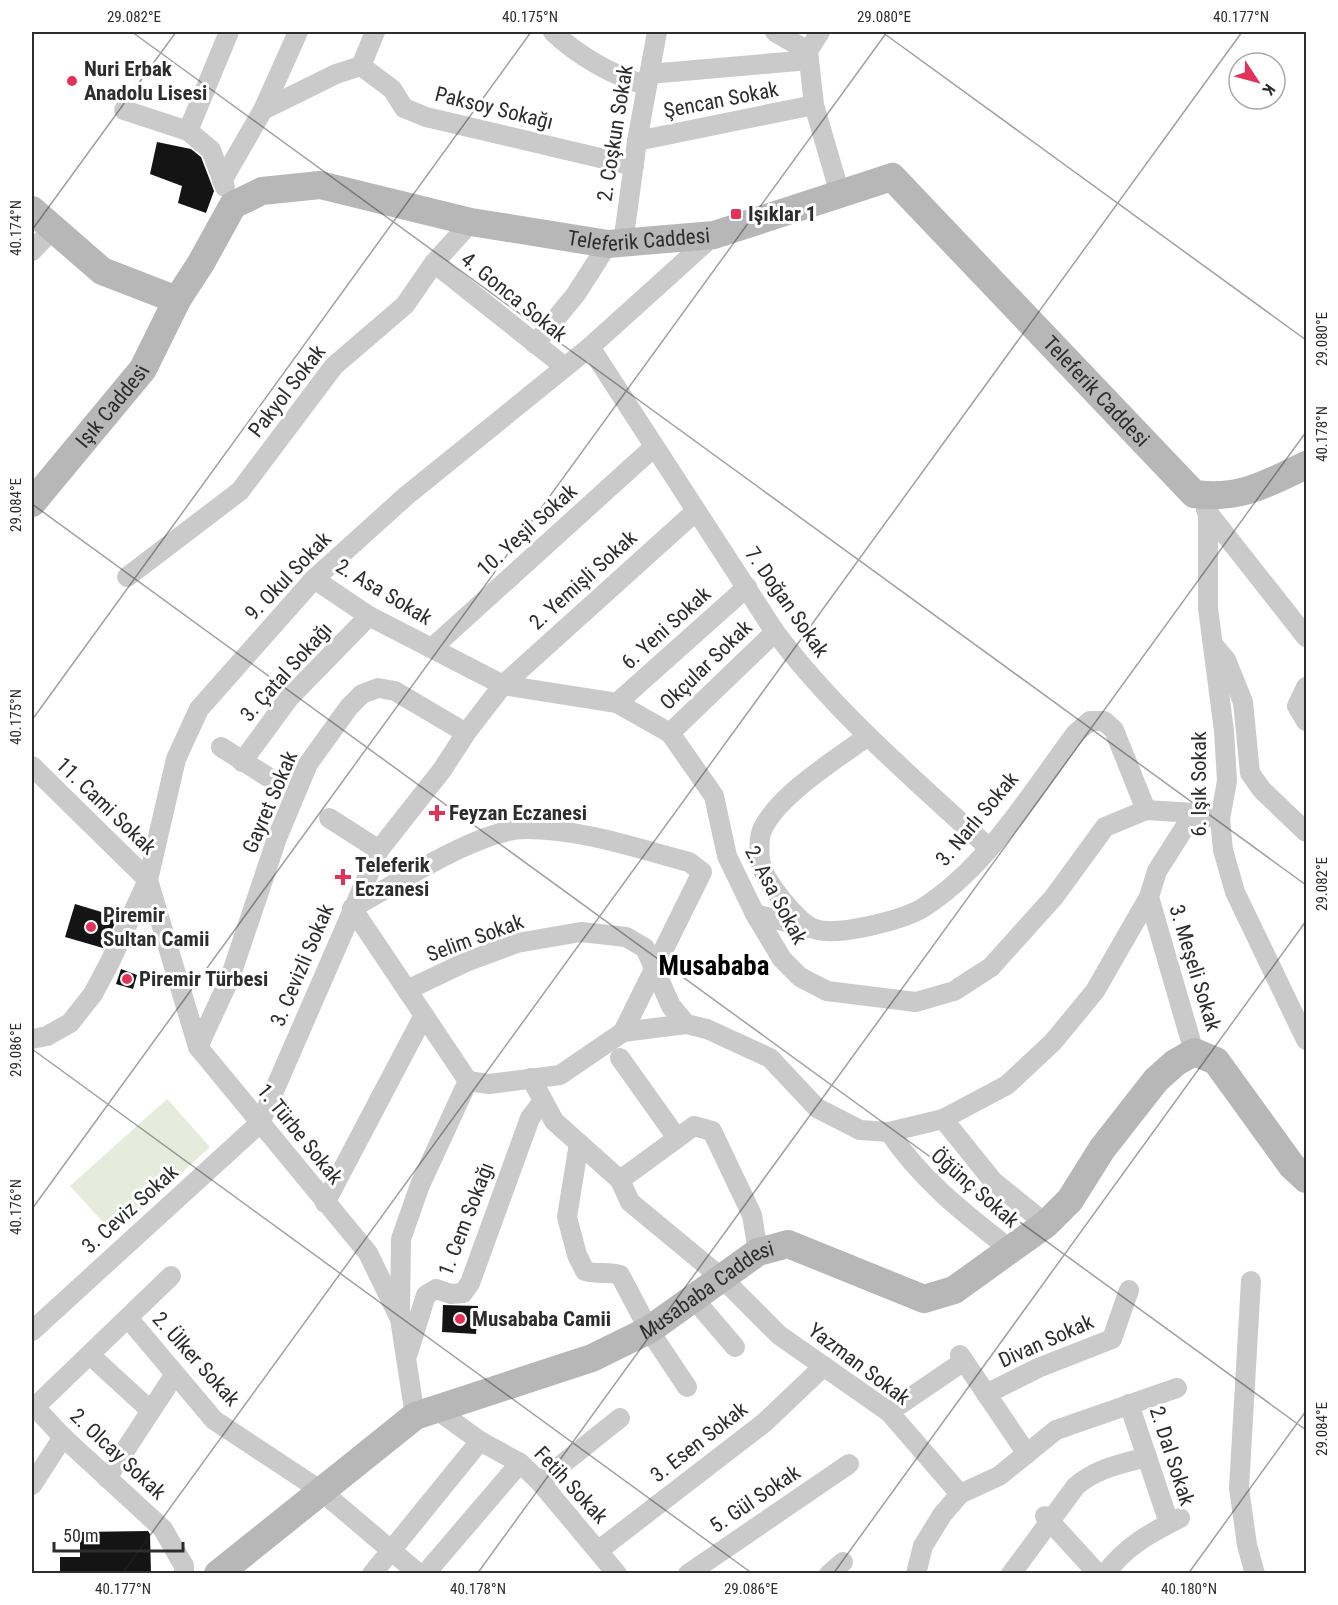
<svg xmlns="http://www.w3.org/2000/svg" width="1338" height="1605" viewBox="0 0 1338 1605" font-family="'Roboto Condensed',sans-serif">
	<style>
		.green { fill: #e6ebdb }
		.building { fill: #141414 }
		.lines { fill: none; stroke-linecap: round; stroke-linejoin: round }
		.street { stroke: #cacaca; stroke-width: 20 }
		.secondary { stroke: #b7b7b7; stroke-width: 28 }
		.ticks { fill: none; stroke: #2d2d2d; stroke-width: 1.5; stroke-opacity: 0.45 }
		.poi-dot { fill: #e33157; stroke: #fff; stroke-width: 2 }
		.labels { text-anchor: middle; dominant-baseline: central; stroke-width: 6; stroke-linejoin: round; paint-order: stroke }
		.poi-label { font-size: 21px; font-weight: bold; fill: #2d2d2d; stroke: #fff; text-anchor: start }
		.street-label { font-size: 21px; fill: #2d2d2d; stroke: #fff }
		.district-label { font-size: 27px; font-weight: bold; fill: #000; stroke: #fff }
		.neatline { fill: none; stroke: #2d2d2d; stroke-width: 2 }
		.ticks-label { font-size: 15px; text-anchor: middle; fill: #2d2d2d }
	</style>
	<rect width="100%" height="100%" fill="#fff"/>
	<!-- green -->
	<path class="green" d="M167,1099L210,1147L114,1234L70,1186Z"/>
	<!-- building -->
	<g class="building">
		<path d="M157,142L191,149L201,157L214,191L206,213L178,203L182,186L150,174Z"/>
		<path d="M75,904L118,917L103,948L65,937Z"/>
		<path d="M121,969L137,975L133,989L116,984Z"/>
		<path d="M443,1305L478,1306L476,1334L442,1332Z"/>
		<path d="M148,1531L150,1534L151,1574H60V1557H80V1532Z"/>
	</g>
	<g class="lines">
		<!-- street -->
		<g class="street">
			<path d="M553,32C577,55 613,76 646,85"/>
			<path d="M775,32L808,51L814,105L840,194"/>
			<path d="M808,51L820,32"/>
			<path d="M361,66L392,89L404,108L426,117L634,166"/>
			<path d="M649,74L809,60"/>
			<path d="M124,110L188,131"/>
			<path d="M263,110L298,32"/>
			<path d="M637,141L814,105"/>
			<path d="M222,181L263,110L336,74L361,66L375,32"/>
			<path d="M225,187L211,150L188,131L229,32"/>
			<path d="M623,243L637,141L657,32"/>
			<path d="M32,251L54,228"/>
			<path d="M434,263L565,367"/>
			<path d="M535,344L576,294L608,244"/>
			<path d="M590,347L775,632C836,713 914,779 989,848"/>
			<path d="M1206,510L1306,637"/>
			<path d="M1208,512V608L1224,731L1227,781L1220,819L1223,850L1235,892L1306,1040"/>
			<path d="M127,577L240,491L334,366L405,305L434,263L471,222"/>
			<path d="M314,579L369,616L503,685L617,703L670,733L714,796L727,856L755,914L782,959L800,977L827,991L916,1002L954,991L991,967L1054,897L1105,827L1146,810L1194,813L1220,819"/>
			<path d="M1215,647L1226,660L1243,702L1250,773L1262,790L1306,832"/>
			<path d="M432,648L654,447"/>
			<path d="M1306,687L1297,706L1306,721"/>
			<path d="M617,703L747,587"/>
			<path d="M670,733L775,632"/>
			<path d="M868,736C838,758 773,798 761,833C759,840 759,857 761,864C765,882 798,923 815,929C837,937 901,920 921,909C985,870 1032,792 1076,733L1090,721H1104L1114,730L1146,810"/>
			<path d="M221,747L268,777"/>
			<path d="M242,762L289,698L369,616"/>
			<path d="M32,766L148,880L198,1047L368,1253L400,1319L415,1416"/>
			<path d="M1194,813L1157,871L1149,897L1194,1052"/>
			<path d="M329,818L379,850"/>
			<path d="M755,914L810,928"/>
			<path d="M407,990L466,962L517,943L581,932L626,937L645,948L671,1006L686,1024"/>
			<path d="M32,1039L47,1036L70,1023L93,994L110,962L148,880L176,759L199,709L314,579L406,496L590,347L714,235"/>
			<path d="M198,1047L230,978L277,838L308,764L349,707L362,694L378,688L395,691L466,733"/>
			<path d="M620,1058L677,1138"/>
			<path d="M531,1078L554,1121L620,1180L630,1202L723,1279L779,1335L889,1412L960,1494"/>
			<path d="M468,1081L489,1084L560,1075L623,1032L686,1024L707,1029L770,1058L817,1108L860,1130L889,1132L943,1119L1007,1085L1053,1042L1095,991L1149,897"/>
			<path d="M468,1081L352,908C395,885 480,828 527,829C581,829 636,848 689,862L702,872L623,1032"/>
			<path d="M943,1119L993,1181L1046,1224"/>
			<path d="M889,1132C923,1182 964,1213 1011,1250"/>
			<path d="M579,1143L567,1217L577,1255L585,1271C598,1275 608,1271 620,1275L649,1330L687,1387"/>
			<path d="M620,1180L694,1126L712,1131L752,1215L758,1252"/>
			<path d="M325,1203L424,1015"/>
			<path d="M1251,1281L1239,1488L1247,1545L1255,1574"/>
			<path d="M694,1299L735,1347"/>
			<path d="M400,1313L401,1239L420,1185L468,1081"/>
			<path d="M128,1318L214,1420L320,1490L419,1574"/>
			<path d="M32,1331L260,1123L379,850L442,770L466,733L503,685L696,511"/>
			<path d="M408,1353L426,1295L436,1289L451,1294L463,1293L470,1283L530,1118L543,1101"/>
			<path d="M90,1355L151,1411"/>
			<path d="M960,1355L1027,1454"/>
			<path d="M986,1394L1038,1368L1112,1339L1129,1290"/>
			<path d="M32,1404L63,1437L163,1529L184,1566V1574"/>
			<path d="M1129,1404L1169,1523"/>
			<path d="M35,1407L171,1276"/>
			<path d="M437,1410L480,1441L520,1463L540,1482L617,1574"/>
			<path d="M889,1412L964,1361"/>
			<path d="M107,1478L175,1374"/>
			<path d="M540,1482L620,1418"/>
			<path d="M32,1485L63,1437"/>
			<path d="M1045,1516L1098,1574"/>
			<path d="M599,1550L764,1423L824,1366"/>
			<path d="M372,1574L480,1441"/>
			<path d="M425,1574L520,1463"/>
			<path d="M688,1574L849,1464"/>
			<path d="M829,1574L843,1562"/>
			<path d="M916,1574L923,1546L942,1515L960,1494L999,1476L1056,1430L1177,1388"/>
			<path d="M1011,1574L1076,1486C1097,1468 1121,1464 1147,1457"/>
			<path d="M1105,1574C1126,1546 1150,1533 1180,1518"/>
		</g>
		<!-- secondary -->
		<g class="secondary">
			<path id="s1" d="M32,210L102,271L177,300L201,263L233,205L262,191L320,185L471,222L608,244L714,235L892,177L1194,494C1239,500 1267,484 1306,465"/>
			<path id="s2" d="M32,503L143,369L177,300"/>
			<path id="s3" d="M218,1574L415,1416L592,1358L649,1330L758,1252L788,1244L924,1299L954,1290L1046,1224L1070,1200L1102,1149L1156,1080L1175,1063L1194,1052L1216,1061L1292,1166L1306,1179"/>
		</g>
	</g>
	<!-- ticks -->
	<path class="ticks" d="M132,32L1306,885M882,32L1306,340M32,230L176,32M32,504L1306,1430M32,720L531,32M32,1049L753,1574M32,1209L887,32M122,1574L1242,32M477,1574L1306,432M833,1574L1306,921M1188,1574L1306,1411"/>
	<!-- markers -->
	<g class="poi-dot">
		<circle cx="72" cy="81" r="6"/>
		<rect x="730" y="208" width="12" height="12" rx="3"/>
		<path d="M434 804h6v6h6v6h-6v6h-6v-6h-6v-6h6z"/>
		<path d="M340 868h6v6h6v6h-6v6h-6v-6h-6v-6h6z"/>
		<circle cx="91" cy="927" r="6"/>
		<circle cx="127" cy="979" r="6"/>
		<circle cx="460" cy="1319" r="6"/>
	</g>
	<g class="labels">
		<!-- poi labels -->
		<g class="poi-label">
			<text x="84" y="69">Nuri Erbak<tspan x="84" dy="24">Anadolu Lisesi</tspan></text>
			<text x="748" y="214">Işıklar 1</text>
			<text x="449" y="813">Feyzan Eczanesi</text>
			<text x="355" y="865">Teleferik<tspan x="355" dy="24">Eczanesi</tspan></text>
			<text x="103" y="915">Piremir<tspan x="103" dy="24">Sultan Camii</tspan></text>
			<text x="139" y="979">Piremir Türbesi</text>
			<text x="472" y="1319">Musababa Camii</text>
		</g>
		<!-- street labels -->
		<g class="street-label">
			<text transform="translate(721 100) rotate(-11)">Şencan Sokak</text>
			<text transform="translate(494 108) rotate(14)">Paksoy Sokağı</text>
			<text transform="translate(615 133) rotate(-81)">2. Coşkun Sokak</text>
			<text stroke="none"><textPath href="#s1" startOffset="699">Teleferik Caddesi</textPath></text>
			<text transform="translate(514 297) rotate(39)">4. Gonca Sokak</text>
			<text transform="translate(287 391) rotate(-52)">Pakyol Sokak</text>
			<text stroke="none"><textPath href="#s1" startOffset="1258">Teleferik Caddesi</textPath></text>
			<text stroke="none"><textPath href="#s2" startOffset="126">Işık Caddesi</textPath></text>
			<text transform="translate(527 530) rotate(-42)">10. Yeşil Sokak</text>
			<text transform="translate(288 576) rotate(-46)">9. Okul Sokak</text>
			<text transform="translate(583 580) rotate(-42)">2. Yemişli Sokak</text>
			<text transform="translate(384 592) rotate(31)">2. Asa Sokak</text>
			<text transform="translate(787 602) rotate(55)">7. Doğan Sokak</text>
			<text transform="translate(666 628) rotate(-42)">6. Yeni Sokak</text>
			<text transform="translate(706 665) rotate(-44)">Okçular Sokak</text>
			<text transform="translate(286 672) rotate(-48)">3. Çatal Sokağı</text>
			<text transform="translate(1199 784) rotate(-90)">6. Işık Sokak</text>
			<text transform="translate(270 802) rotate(-67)">Gayret Sokak</text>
			<text transform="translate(106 806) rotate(44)">11. Cami Sokak</text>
			<text transform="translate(977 819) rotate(-50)">3. Narlı Sokak</text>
			<text transform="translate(776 895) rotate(62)">2. Asa Sokak</text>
			<text transform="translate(475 938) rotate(-20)">Selim Sokak</text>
			<text transform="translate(302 965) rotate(-67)">3. Cevizli Sokak</text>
			<text transform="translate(1195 968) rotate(73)">3. Meşeli Sokak</text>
			<text transform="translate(300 1134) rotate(51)">1. Türbe Sokak</text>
			<text transform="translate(975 1188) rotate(41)">Öğünç Sokak</text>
			<text transform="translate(130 1209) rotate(-42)">3. Ceviz Sokak</text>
			<text transform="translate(466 1219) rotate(-69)">1. Cem Sokağı</text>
			<text stroke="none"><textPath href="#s3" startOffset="573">Musababa Caddesi</textPath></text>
			<text transform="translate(1046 1341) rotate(-24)">Divan Sokak</text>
			<text transform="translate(196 1359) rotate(48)">2. Ülker Sokak</text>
			<text transform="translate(859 1364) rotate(37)">Yazman Sokak</text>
			<text transform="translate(699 1442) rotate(-38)">3. Esen Sokak</text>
			<text transform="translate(118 1454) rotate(43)">2. Olcay Sokak</text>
			<text transform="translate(1172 1456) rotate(72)">2. Dal Sokak</text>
			<text transform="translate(571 1485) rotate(47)">Fetih Sokak</text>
			<text transform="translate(755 1499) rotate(-34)">5. Gül Sokak</text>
		</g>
		<!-- district labels -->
		<g class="district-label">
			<text x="714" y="966">Musababa</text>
		</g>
	</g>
	<!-- border -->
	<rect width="1338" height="1605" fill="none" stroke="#ffffff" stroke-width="66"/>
	<!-- north arrow -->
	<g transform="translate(1257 81) rotate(126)"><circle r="28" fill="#ffffff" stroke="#ababab" stroke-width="1.5"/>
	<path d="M0-4.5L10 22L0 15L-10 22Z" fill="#e33157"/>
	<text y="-9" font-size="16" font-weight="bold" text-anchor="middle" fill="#2d2d2d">K</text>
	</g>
	<!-- scale -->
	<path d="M54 1542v9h129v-9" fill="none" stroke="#2d2d2d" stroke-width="3"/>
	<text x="63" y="1542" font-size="18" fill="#2d2d2d" stroke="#ffffff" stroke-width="4.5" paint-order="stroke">50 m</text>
	<rect x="33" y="33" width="1272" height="1539" class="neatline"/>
	<g class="ticks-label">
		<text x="134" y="22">29.082°E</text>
		<text x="530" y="22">40.175°N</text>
		<text x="884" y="22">29.080°E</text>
		<text x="1241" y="22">40.177°N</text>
		<text transform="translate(16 228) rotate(-90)" y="5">40.174°N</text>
		<text transform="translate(1322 339) rotate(-90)" y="5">29.080°E</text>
		<text transform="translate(1322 434) rotate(-90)" y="5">40.178°N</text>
		<text transform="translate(16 505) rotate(-90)" y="5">29.084°E</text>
		<text transform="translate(16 717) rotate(-90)" y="5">40.175°N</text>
		<text transform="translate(1322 884) rotate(-90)" y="5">29.082°E</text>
		<text transform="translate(16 1050) rotate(-90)" y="5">29.086°E</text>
		<text transform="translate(16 1207) rotate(-90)" y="5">40.176°N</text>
		<text transform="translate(1322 1429) rotate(-90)" y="5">29.084°E</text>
		<text x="123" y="1594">40.177°N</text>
		<text x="478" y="1594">40.178°N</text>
		<text x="751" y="1594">29.086°E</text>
		<text x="1189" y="1594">40.180°N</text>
	</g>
</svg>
